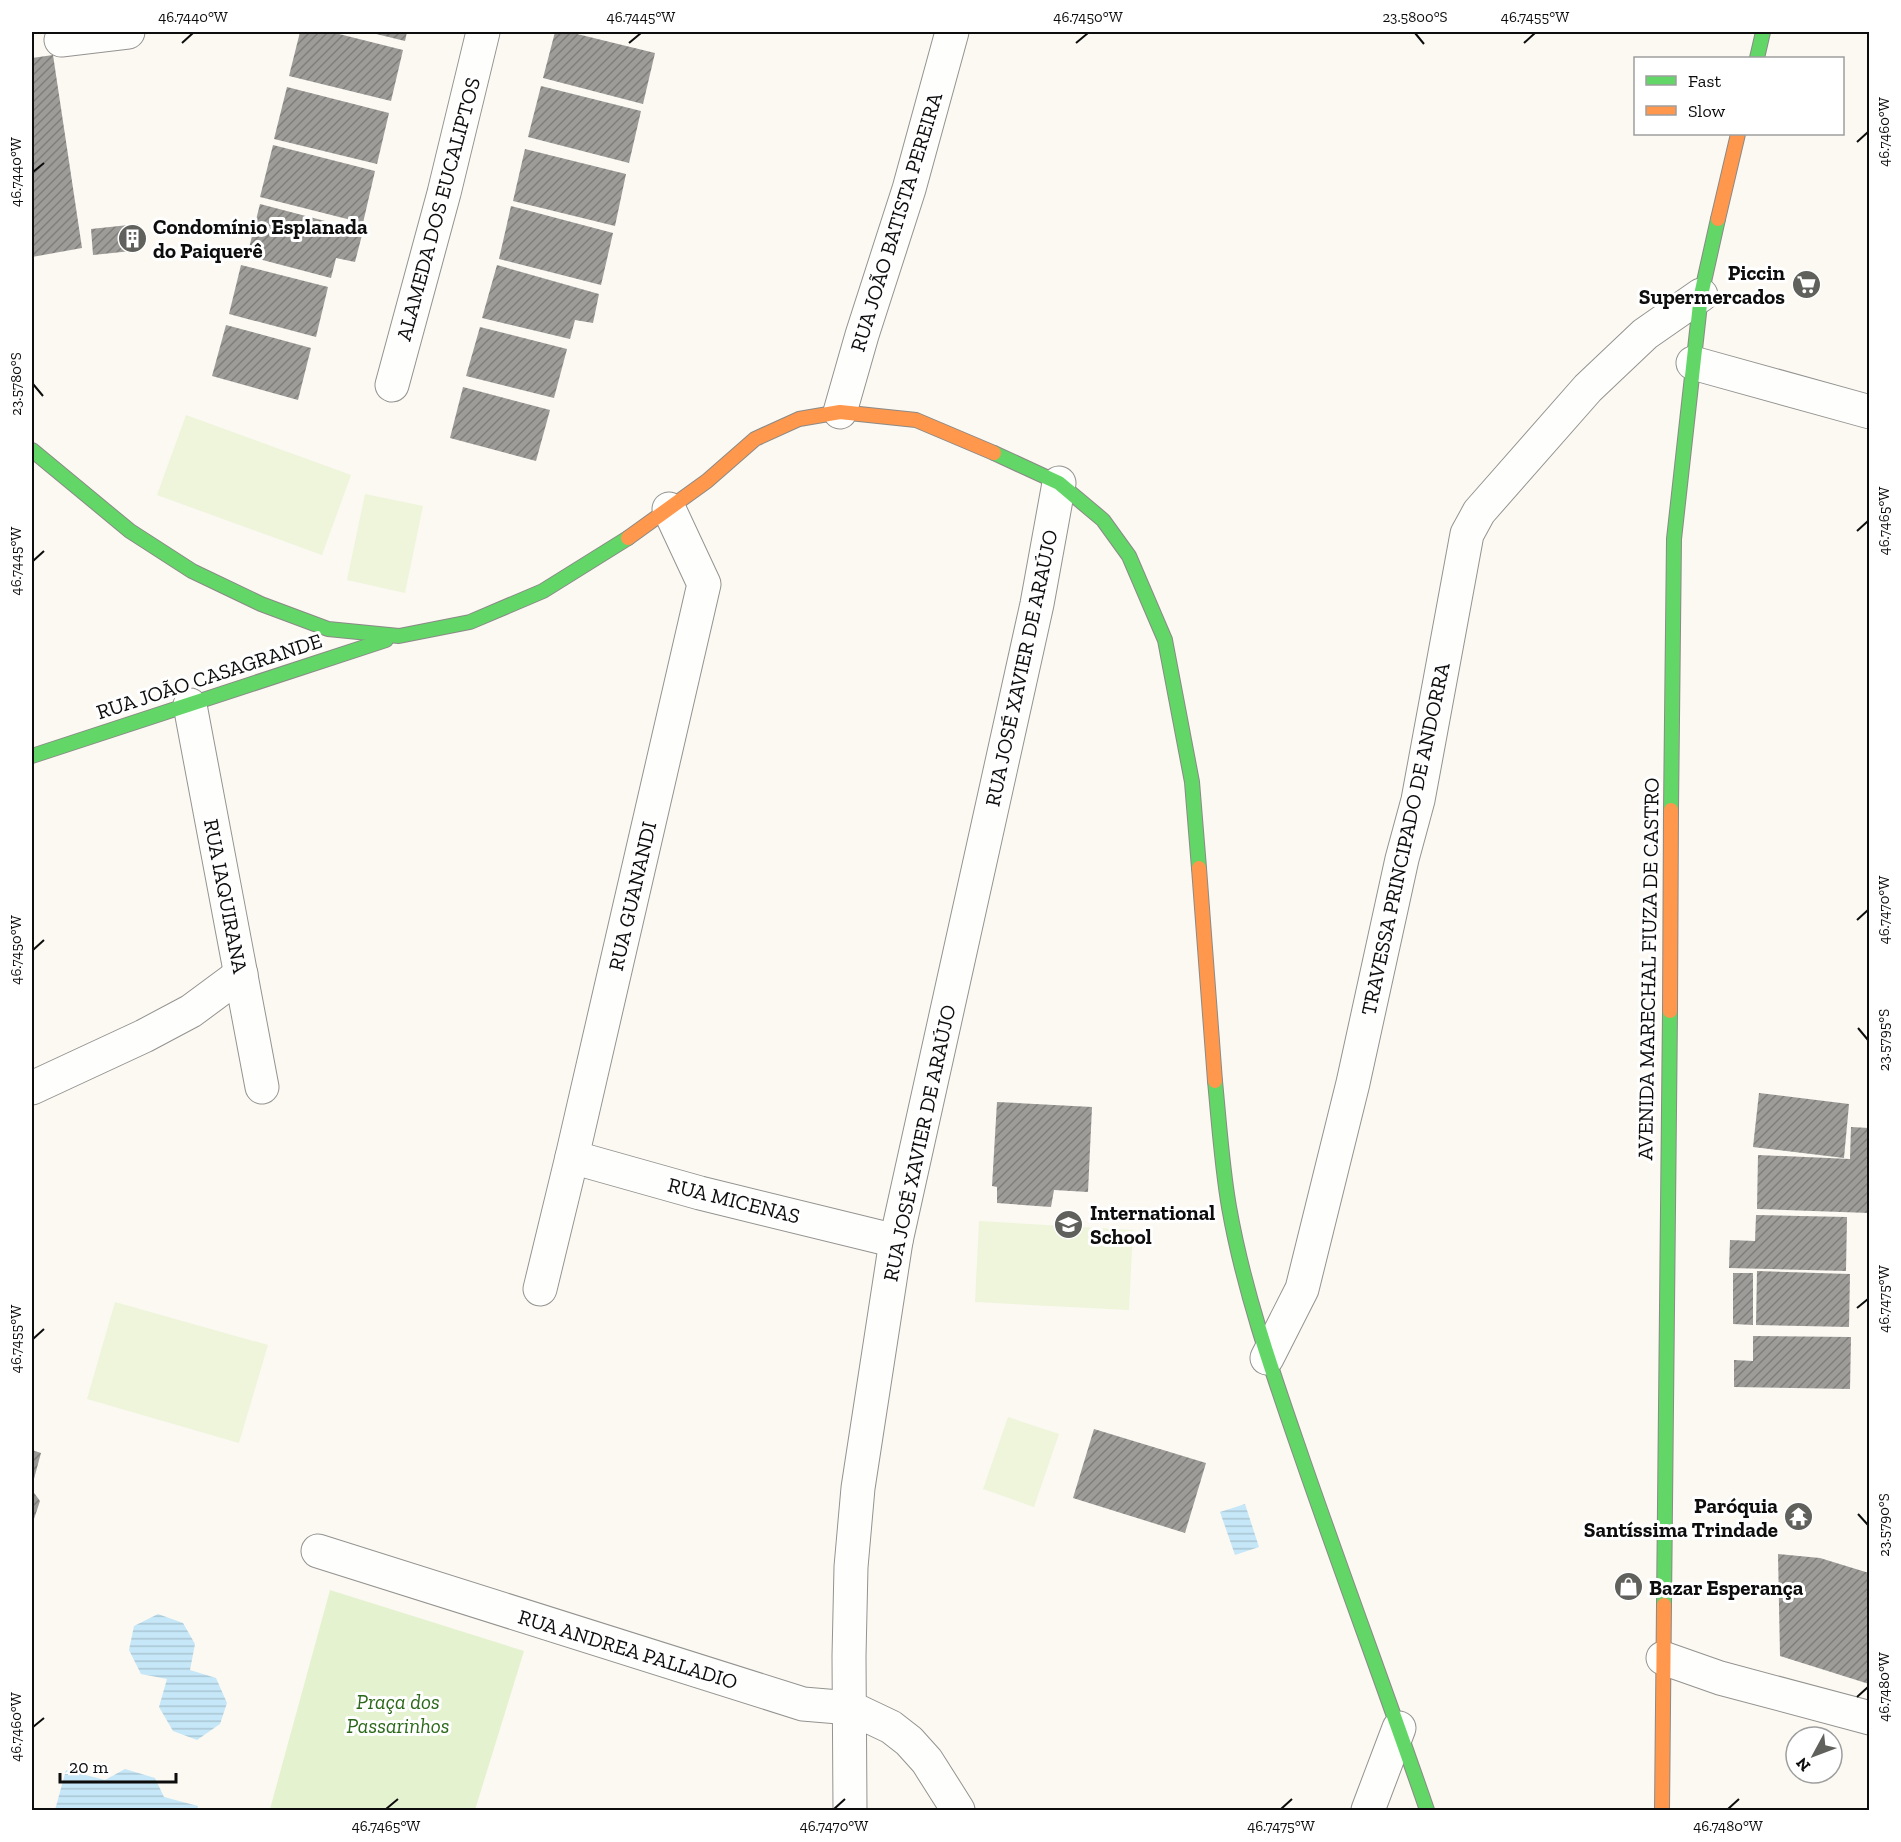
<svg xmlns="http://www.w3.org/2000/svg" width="1901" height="1842" viewBox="0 0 1901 1842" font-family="'Zilla Slab',serif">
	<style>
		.park { fill: #e5f2d0 }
		.pitch { fill: #eef5da }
		.water { fill: url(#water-rules) }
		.building { fill: url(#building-hatch) }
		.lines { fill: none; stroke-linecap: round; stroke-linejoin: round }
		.street-casing { stroke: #949390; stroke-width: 35 }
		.fast-casing { stroke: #8b8a87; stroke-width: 16 }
		.slow-casing { stroke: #8b8a87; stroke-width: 16 }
		.street { stroke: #fefefd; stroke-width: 33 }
		.fast { stroke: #63d668; stroke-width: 14 }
		.slow { stroke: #ff974d; stroke-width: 14 }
		.ticks { fill: none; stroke: #0d0d0d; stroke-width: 2 }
		.labels { text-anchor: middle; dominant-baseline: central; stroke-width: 6; stroke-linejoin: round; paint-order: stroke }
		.street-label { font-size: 21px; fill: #0d0d0d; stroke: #fff }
		.poi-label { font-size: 21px; font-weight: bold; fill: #0d0d0d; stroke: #fff; text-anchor: start }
		.park-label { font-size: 21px; font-style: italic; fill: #2c691a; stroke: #fff }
		.neatline { fill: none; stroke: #0d0d0d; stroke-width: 2 }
		.ticks-label { font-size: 15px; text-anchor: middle; fill: #0d0d0d }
	</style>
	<defs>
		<pattern id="water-rules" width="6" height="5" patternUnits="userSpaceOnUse" patternTransform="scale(1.5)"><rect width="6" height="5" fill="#c6e7f7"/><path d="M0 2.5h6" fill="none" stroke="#a9c5d3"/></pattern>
		<pattern id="building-hatch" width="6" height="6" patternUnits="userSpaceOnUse" patternTransform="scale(1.5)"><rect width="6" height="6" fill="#9e9c98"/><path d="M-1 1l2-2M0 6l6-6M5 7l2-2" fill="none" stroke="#7f7e7a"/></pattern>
	</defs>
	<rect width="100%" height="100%" fill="#fbf9f2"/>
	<!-- park -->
	<path class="park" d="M330,1590L524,1651L475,1810H275L270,1809Z"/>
	<!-- pitch -->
	<g class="pitch">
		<path d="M186,415L351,475L322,555L157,495Z"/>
		<path d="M365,494L423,506L405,593L347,580Z"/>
		<path d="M979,1221L1133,1230L1129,1310L975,1302Z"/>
		<path d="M115,1302L268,1345L239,1443L87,1399Z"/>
		<path d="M1008,1417L1059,1434L1034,1507L983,1489Z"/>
	</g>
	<!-- water -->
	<g class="water">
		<path d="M1245,1504L1259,1547L1235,1555L1220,1512Z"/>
		<path d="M158,1614L183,1623L195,1644L190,1670L216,1678L227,1703L220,1724L197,1740L173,1731L159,1707L167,1679L141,1674L129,1650L134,1626Z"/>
		<path d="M125,1769L155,1778L164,1797L198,1806L197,1810H55L66,1770L105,1780Z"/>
	</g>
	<!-- building -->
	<g class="building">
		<path d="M300,32H331L403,50L391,101L289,76Z"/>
		<path d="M368,32H407L405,41Z"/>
		<path d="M555,32H569L655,53L643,104L543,78Z"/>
		<path d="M53,55L82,248L32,257V58Z"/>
		<path d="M541,86L641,111L629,163L528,137Z"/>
		<path d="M287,87L389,113L377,164L274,139Z"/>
		<path d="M273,145L375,171L363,223L260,197Z"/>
		<path d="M525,149L626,174L615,226L513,201Z"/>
		<path d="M260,204L363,231L355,262L336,258L331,278L247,256Z"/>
		<path d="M511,206L613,233L601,285L499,259Z"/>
		<path d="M138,224L141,250L93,255L91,229Z"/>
		<path d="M241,265L328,287L316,337L229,314Z"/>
		<path d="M497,265L599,294L593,323L575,320L570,339L482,318Z"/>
		<path d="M226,325L311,348L298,400L212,376Z"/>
		<path d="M480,327L567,349L554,398L466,376Z"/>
		<path d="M463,387L550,410L536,461L450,438Z"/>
		<path d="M1759,1093L1849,1104L1844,1158L1753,1147Z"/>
		<path d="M997,1102L1092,1107L1088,1192L1054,1190L1051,1207L997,1203V1187L992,1186Z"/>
		<path d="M1851,1127L1869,1128V1213L1757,1209L1758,1155L1850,1159Z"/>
		<path d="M1756,1215L1847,1217L1846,1271L1729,1268L1730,1240L1755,1241Z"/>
		<path d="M1757,1271L1850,1274L1849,1327L1756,1325Z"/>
		<path d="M1733,1273H1753V1325L1733,1324Z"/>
		<path d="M1753,1336L1851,1337L1850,1389L1734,1387V1360L1753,1361Z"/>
		<path d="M1094,1429L1206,1463L1185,1533L1073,1498Z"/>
		<path d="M32,1450L41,1453L32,1486Z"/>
		<path d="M32,1490L40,1501L32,1525Z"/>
		<path d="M1778,1554L1820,1558L1869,1573V1684L1780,1656Z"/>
	</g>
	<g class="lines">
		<defs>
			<g id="street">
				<path d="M61,40L128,32"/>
				<path d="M1693,363L1870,412"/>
				<path d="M392,385L444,193L483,32"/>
				<path d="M840,412L862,335L909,189L952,32"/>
				<path d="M190,705L262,1087"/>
				<path d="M32,1088L144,1036L191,1011L241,974"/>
				<path d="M572,1157L700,1193L896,1241"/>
				<path d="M540,1289L572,1157L704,584L669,509"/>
				<path d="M1267,1358L1302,1289L1353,1083L1402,859L1418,800L1467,534L1479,512L1588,388L1645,334L1701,295"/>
				<path d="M318,1551L803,1704L851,1708L891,1727L909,1741L927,1761L958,1810"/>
				<path d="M1663,1658L1720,1678L1870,1718"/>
				<path d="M850,1810L849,1656L851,1567L858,1488L896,1241L1037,604L1059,483"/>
				<path d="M1368,1810L1399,1728"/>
			</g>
			<g id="fast">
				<path d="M1757,58L1763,32"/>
				<path d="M32,450L130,531L192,571L261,604L328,629L399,636L470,622L543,591L628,538"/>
				<path d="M994,453L1059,483L1103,520L1129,556L1165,640L1192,782L1199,868"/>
				<path d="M32,756L386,640"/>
				<path d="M1671,810L1674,539L1701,295L1718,219"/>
				<path d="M1215,1081C1219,1122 1222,1167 1229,1207C1244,1292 1273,1374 1301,1455C1342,1574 1386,1691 1427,1810"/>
				<path d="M1664,1605L1670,1011"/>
			</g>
			<g id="slow">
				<path d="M1718,219L1738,134"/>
				<path d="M628,538L707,481L755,439L799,419L840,412L916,420L994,453"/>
				<path d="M1199,868L1215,1081"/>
				<path d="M1670,1011L1671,810"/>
				<path d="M1662,1810L1664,1605"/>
			</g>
		</defs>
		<!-- street casing -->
		<use href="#street" class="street-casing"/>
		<!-- fast casing -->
		<use href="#fast" class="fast-casing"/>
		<!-- slow casing -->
		<use href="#slow" class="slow-casing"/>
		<!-- street -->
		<use href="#street" class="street"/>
		<!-- fast -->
		<use href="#fast" class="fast"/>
		<!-- slow -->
		<use href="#slow" class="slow"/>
	</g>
	<!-- ticks -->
	<path class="ticks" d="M1415,33L1424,44M182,43L193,33M629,43L641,33M1076,43L1088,33M1524,43L1535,33M1857,142L1868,132M33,172L44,163M33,384L43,396M1857,531L1868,521M33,561L44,551M1857,920L1868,910M33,950L44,940M1858,1028L1868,1040M1857,1308L1868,1299M33,1339L44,1329M1858,1514L1868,1525M1857,1697L1868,1687M33,1727L44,1718M386,1809L398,1799M834,1809L845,1799M1281,1809L1292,1799M1728,1809L1739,1799"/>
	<!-- icons -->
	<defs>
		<symbol id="building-disc" viewBox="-11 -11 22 22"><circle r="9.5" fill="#60605d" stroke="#fff"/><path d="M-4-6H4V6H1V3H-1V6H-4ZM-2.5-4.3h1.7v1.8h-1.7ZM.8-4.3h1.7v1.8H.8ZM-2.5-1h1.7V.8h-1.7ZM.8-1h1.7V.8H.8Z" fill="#fff"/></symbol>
		<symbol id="supermarket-disc" viewBox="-11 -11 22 22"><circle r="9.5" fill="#60605d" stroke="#fff"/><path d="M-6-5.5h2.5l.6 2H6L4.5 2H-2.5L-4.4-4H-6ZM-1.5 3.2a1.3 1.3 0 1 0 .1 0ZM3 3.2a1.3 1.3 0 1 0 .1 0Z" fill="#fff"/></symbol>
		<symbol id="school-disc" viewBox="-11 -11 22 22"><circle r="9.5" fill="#60605d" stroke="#fff"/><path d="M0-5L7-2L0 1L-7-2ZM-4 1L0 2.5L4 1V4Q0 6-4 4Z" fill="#fff"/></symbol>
		<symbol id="temple-disc" viewBox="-11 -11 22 22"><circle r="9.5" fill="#60605d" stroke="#fff"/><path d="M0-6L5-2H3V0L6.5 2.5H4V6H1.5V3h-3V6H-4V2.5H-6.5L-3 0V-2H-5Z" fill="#fff"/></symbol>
		<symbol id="shop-disc" viewBox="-11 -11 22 22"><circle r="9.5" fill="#60605d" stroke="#fff"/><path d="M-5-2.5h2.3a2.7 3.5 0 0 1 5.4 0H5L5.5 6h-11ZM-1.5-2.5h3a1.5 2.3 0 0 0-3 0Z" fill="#fff"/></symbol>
	</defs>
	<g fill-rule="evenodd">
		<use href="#building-disc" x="116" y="222" width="33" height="33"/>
		<use href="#supermarket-disc" x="1790" y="268" width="33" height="33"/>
		<use href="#school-disc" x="1052" y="1208" width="33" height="33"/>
		<use href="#temple-disc" x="1782" y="1500" width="33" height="33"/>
		<use href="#shop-disc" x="1612" y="1570" width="33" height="33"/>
	</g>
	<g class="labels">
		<!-- street labels -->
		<g class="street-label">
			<text transform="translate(438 209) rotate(-75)">ALAMEDA DOS EUCALIPTOS</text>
			<text transform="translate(896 222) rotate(-73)">RUA JOÃO BATISTA PEREIRA</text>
			<text transform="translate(1021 668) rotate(-78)">RUA JOSÉ XAVIER DE ARAÚJO</text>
			<text transform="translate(209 676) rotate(-18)">RUA JOÃO CASAGRANDE</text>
			<text transform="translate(1405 839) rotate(-78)">TRAVESSA PRINCIPADO DE ANDORRA</text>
			<text transform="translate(226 896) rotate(79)">RUA IAQUIRANA</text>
			<text transform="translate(632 896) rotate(-77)">RUA GUANANDI</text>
			<text transform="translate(1648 969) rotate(-89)">AVENIDA MARECHAL FIUZA DE CASTRO</text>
			<text transform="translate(919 1143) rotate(-78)">RUA JOSÉ XAVIER DE ARAÚJO</text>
			<text transform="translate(734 1200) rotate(14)">RUA MICENAS</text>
			<text transform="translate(628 1649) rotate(17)">RUA ANDREA PALLADIO</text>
		</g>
		<!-- poi labels -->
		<g class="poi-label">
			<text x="153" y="226">Condomínio Esplanada<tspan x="153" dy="24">do Paiquerê</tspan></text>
			<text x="1785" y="272" text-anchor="end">Piccin<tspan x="1785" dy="24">Supermercados</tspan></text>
			<text x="1090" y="1212">International<tspan x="1090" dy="24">School</tspan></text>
			<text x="1778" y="1505" text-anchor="end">Paróquia<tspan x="1778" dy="24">Santíssima Trindade</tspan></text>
			<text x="1649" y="1587">Bazar Esperança</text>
		</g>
		<!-- park labels -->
		<g class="park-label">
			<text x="398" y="1701">Praça dos<tspan x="398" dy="24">Passarinhos</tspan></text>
		</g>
	</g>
	<!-- border -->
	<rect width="1901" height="1842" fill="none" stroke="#ffffff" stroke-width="66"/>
	<!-- legend -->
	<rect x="1634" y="57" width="210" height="78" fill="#ffffff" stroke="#9e9e9e" stroke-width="1.5"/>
	<rect x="1646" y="76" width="30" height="9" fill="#63d668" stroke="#9e9e9e" stroke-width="1.5"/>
	<text x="1688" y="87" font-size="18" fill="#0d0d0d">Fast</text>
	<rect x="1646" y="106" width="30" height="9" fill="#ff974d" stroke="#9e9e9e" stroke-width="1.5"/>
	<text x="1688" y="117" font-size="18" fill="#0d0d0d">Slow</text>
	<!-- north arrow -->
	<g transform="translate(1814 1755) rotate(229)"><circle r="28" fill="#ffffff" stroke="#9e9e9e" stroke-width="1.5"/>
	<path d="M0-4.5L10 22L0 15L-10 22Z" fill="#60605d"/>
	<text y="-9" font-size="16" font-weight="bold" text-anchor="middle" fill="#0d0d0d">N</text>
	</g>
	<!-- scale -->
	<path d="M60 1773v9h116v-9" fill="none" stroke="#0d0d0d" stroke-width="3"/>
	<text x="69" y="1773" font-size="18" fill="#0d0d0d" stroke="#ffffff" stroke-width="4.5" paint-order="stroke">20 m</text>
	<rect x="33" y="33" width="1835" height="1776" class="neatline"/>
	<g class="ticks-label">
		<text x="193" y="22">46.7440°W</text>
		<text x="641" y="22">46.7445°W</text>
		<text x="1088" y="22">46.7450°W</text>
		<text x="1415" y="22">23.5800°S</text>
		<text x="1535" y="22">46.7455°W</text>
		<text transform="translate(1884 132) rotate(-90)" y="5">46.7460°W</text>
		<text transform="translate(16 172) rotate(-90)" y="5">46.7440°W</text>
		<text transform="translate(16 384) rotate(-90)" y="5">23.5780°S</text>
		<text transform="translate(1884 521) rotate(-90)" y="5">46.7465°W</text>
		<text transform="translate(16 561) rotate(-90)" y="5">46.7445°W</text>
		<text transform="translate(1884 910) rotate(-90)" y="5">46.7470°W</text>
		<text transform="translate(16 950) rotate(-90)" y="5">46.7450°W</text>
		<text transform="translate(1884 1040) rotate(-90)" y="5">23.5795°S</text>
		<text transform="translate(1884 1299) rotate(-90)" y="5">46.7475°W</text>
		<text transform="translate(16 1339) rotate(-90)" y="5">46.7455°W</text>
		<text transform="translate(1884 1525) rotate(-90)" y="5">23.5790°S</text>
		<text transform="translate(1884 1687) rotate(-90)" y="5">46.7480°W</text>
		<text transform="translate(16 1727) rotate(-90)" y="5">46.7460°W</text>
		<text x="386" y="1831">46.7465°W</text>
		<text x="834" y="1831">46.7470°W</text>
		<text x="1281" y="1831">46.7475°W</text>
		<text x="1728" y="1831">46.7480°W</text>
	</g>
</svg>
